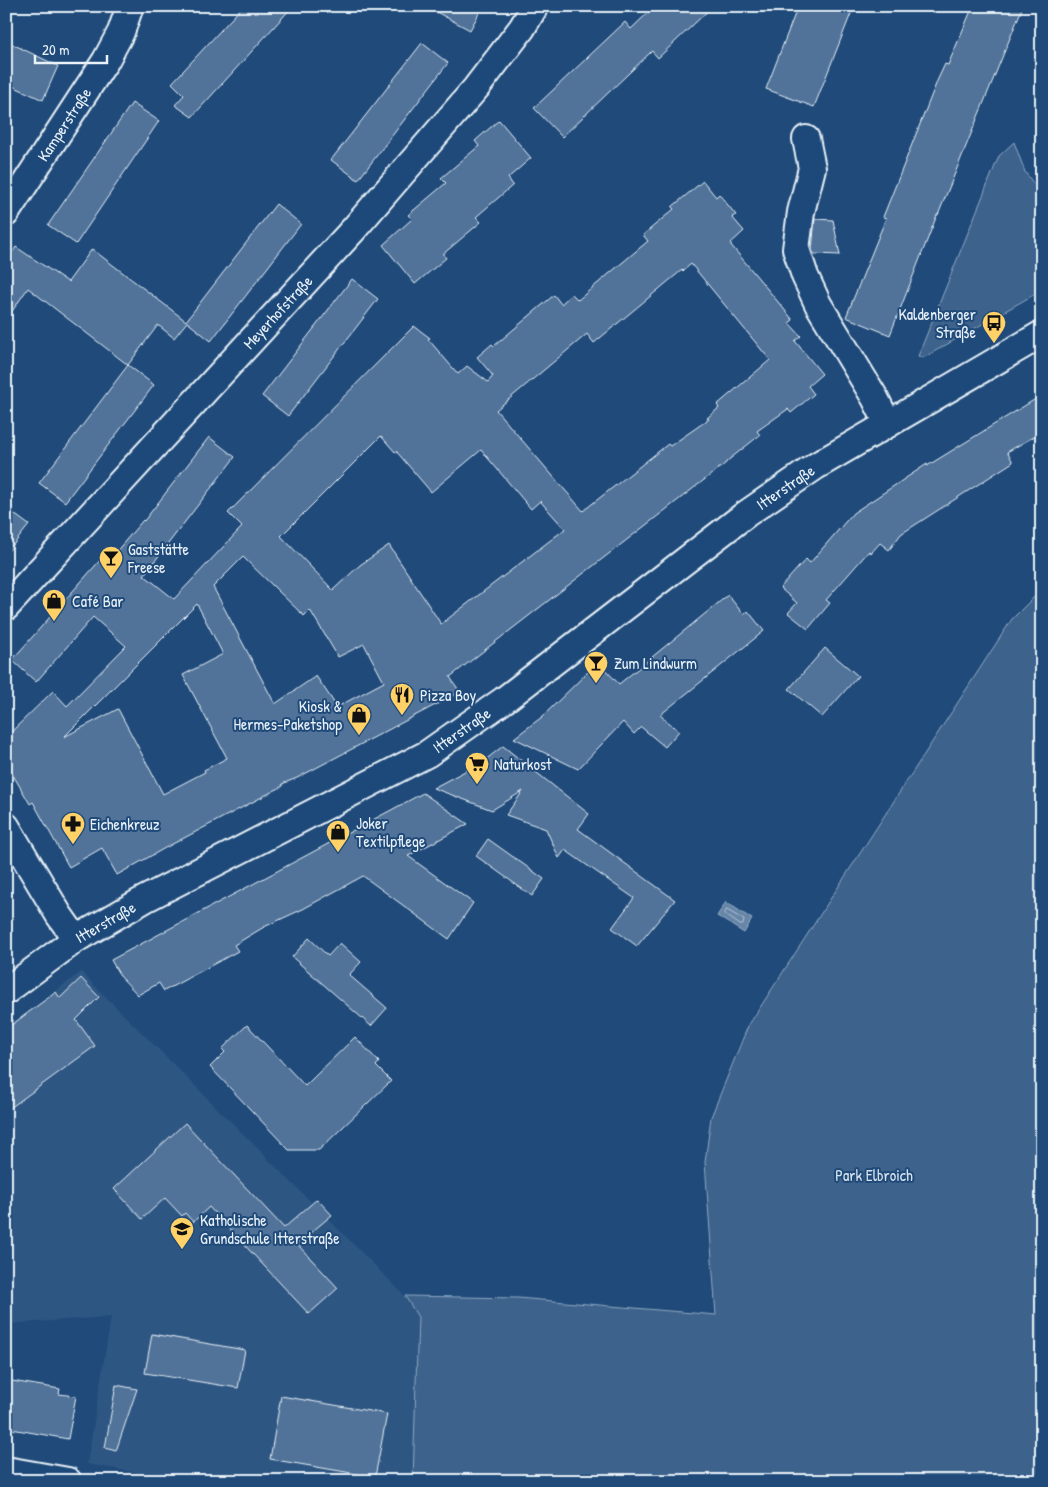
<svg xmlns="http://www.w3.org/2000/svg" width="1048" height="1487" viewBox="0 0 1048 1487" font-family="'Patrick Hand',sans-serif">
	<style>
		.built { fill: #2e5683 }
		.green { fill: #3c628c; stroke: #92aac2 }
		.water { fill: #6685a7; stroke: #9ab0c7 }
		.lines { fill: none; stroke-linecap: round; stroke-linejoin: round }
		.shore { stroke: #b4c6d8; stroke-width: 1 }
		.building { fill: #517399; stroke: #e8f1f8; fill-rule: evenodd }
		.minor-casing { stroke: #e8f1f8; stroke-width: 30 }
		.minor { stroke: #1f4a7a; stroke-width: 26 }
		.labels { text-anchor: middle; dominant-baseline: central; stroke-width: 4; stroke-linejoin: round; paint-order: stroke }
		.street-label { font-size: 16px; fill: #e8f1f8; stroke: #1f4a7a }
		.poi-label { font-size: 16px; fill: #e8f1f8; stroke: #1f4a7a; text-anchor: start }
		.park-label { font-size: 16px; fill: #d7e3ed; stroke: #1f4a7a }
	</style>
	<rect width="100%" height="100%" fill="#1f4a7a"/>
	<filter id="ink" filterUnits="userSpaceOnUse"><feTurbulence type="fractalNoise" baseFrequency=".02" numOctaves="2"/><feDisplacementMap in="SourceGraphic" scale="10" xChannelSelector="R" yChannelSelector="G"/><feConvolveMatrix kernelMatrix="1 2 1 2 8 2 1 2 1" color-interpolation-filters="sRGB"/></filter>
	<g filter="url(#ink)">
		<!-- built -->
		<path class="built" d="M81,972L405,1296L418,1317L413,1481H184L87,1464L111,1317L6,1324V1028Z"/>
		<!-- green -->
		<g class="green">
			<path d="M1014,142L1025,172L1042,195V290L923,358L918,356L999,156Z"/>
			<path d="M1042,589V1481H413L418,1317L405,1296L518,1298L716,1315L705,1162L711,1117L748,1026L1012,619Z"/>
		</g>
		<!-- water -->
		<path class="water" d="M726,902L752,919L744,933L717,916Z"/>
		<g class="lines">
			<!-- shore -->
			<path class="shore" d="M727,910L744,920L743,925H740L726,915L725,913Z"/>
		</g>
		<!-- building -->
		<g class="building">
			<path d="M243,6H293L192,117L175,105L184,95L172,83Z"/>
			<path d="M425,6H483L470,30Z"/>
			<path d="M655,6H713L658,58L652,51L562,137L534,108L625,22L631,29Z"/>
			<path d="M798,6H854L814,107L766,89Z"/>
			<path d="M973,6H1023L938,215H937L890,335L846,317L886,218L883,217L938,79L945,64L948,65Z"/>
			<path d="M6,41L58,66L43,100L6,83Z"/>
			<path d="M422,43L448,63L358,180L331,160Z"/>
			<path d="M132,103L159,121L76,244L48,225Z"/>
			<path d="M499,120L531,158L508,178L513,185L476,217L481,222L443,254L446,258L415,284L383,245L412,219L408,215L446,183L441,178L479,146L475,141Z"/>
			<path d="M703,181L716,197L719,194L736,215L732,217L744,231L730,244L793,320L789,323L801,336L795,341L822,374L808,386L814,394L791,413L788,409L757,431L760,435L726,462V463L450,677L460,692L297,778L282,784L283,786L165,848L117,875L102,848L69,867L33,802L30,804L6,763V737L53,691L67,706L126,646L93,617L36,682L12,660L110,549L115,553L143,520L144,521L209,437L235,457L144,575L174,599L242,527L228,513L414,326L430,338L428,339L458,374L467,366L488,382L493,376L477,357L492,344L494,346L554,295L561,304L572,294L578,300L648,241L643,235L674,209L672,207ZM691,264L770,360L717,405L719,408L707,418L709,419L670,446L668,444L583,511L496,410L587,334L594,343L682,270L683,271ZM381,436L395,452L396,451L431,492L481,450L531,509L540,501L565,529L441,624L389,545L360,565L333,590L281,536ZM243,557L304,616L310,610L338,657L364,644L384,682L337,707L316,676L275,704L213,587ZM197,604L223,654L183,675L227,758L204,770L205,772L163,794L118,709L64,737Z"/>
			<path d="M276,204L301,224L211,341L187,322L174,338L158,325L128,365L28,288L6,320V261L16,247L68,282L92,249L186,321Z"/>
			<path d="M815,219L833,220L840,255L814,254L812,250Z"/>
			<path d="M352,279L378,299L288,416L262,396Z"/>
			<path d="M128,365L154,385L65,502L39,483Z"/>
			<path d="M1042,395V432L1007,452L1013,462L901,534L889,550L880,543L871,553L869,551L826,600L830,603L808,629L788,613L797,603L780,588L806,559L810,563L853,513L927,464V466Z"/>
			<path d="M6,508L29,525L6,554Z"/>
			<path d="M728,595L743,614L748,611L764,631L660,715L679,731L665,747L641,727L634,734L623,722L578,769L514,738L542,717L598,662L619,684Z"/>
			<path d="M825,648L858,676L822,717L789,689Z"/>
			<path d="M503,746L589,814L578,829L675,900L637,946L612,928L634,898L565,850L559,858L546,829L506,815L523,791L492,810L433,788L484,761Z"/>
			<path d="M423,793L468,824L408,856L473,903L449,939L363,876L303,909L264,927L234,945L238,951L164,991L159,983L138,995L120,976L111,960Z"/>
			<path d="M488,839L544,879L532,896L476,856Z"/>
			<path d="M309,938L328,956L340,943L361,962L349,975L387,1008L371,1026L292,957Z"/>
			<path d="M81,978L99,997L76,1020L95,1046L6,1111V1029L56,992L60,998Z"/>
			<path d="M247,1025L305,1086L355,1037L379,1062L376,1066L391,1081L319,1150H289L210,1067L225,1052L222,1049Z"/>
			<path d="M185,1123L284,1228L317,1199L332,1215L297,1244L338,1288L309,1314L209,1207L193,1222L185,1213L182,1216L165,1198L142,1219L114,1189Z"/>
			<path d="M152,1334L245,1350L238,1388L145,1373Z"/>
			<path d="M6,1380L60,1389L59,1394L76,1396L68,1439L6,1428Z"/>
			<path d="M116,1385L137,1389L116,1451L105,1448Z"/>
			<path d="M281,1396L387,1414L375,1477L270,1459Z"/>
		</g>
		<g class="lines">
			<defs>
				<g id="minor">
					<path d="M806,139L812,168L801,212L796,249L805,276L818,304L875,398L888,424"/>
					<path id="s1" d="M6,213L106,60L121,32L130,6"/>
					<path id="s2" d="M6,607L353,230L476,88L522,28L535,6"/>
					<path d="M6,826L59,915L76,939"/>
					<path id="s3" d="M6,991L76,939L145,899L427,754L504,700L746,514L816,466L1042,334"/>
					<path d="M6,1470L68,1481"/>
				</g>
			</defs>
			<!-- minor casing -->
			<use href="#minor" class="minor-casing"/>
			<!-- minor -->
			<use href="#minor" class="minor"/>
		</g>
	</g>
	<!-- icons -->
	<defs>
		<symbol id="bus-pin" viewBox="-11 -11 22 30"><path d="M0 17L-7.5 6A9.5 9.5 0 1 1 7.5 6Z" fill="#ffd166" stroke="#1f4a7a"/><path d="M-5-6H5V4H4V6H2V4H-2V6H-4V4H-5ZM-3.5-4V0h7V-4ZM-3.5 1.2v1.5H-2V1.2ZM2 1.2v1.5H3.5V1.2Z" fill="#111"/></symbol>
		<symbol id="bar-pin" viewBox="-11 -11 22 30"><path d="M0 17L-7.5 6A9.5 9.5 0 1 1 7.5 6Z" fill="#ffd166" stroke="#1f4a7a"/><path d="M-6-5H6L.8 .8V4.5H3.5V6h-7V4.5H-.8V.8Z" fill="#111"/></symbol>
		<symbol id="shop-pin" viewBox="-11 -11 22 30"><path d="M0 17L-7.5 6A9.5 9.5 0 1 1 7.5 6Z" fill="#ffd166" stroke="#1f4a7a"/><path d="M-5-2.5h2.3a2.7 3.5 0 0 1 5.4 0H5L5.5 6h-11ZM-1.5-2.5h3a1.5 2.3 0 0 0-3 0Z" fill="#111"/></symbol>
		<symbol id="restaurant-pin" viewBox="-11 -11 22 30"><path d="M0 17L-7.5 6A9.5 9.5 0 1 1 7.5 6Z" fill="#ffd166" stroke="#1f4a7a"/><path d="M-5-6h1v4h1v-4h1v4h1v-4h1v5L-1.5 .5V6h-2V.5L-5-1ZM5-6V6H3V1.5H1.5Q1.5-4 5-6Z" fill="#111"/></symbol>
		<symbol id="supermarket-pin" viewBox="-11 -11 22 30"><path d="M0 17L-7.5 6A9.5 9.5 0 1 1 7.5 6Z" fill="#ffd166" stroke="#1f4a7a"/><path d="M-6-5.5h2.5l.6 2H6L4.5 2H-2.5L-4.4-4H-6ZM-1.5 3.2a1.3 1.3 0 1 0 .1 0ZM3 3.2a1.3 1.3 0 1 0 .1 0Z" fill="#111"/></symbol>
		<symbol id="pharmacy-pin" viewBox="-11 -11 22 30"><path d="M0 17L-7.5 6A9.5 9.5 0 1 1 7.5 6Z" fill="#ffd166" stroke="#1f4a7a"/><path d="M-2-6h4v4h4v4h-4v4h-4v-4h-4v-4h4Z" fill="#111"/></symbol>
		<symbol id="school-pin" viewBox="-11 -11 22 30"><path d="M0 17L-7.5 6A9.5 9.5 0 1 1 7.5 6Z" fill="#ffd166" stroke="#1f4a7a"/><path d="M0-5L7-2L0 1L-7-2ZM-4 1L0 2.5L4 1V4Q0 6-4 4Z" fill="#111"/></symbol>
	</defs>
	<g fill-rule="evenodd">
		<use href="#bus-pin" x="980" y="309" width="28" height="38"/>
		<use href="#bar-pin" x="97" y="544" width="28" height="38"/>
		<use href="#shop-pin" x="40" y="587" width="28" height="38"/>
		<use href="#bar-pin" x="582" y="649" width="28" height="38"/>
		<use href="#restaurant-pin" x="388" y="681" width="28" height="38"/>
		<use href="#shop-pin" x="345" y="701" width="28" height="38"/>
		<use href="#supermarket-pin" x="463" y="750" width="28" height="38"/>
		<use href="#pharmacy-pin" x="59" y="810" width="28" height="38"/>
		<use href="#shop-pin" x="324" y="818" width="28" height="38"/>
		<use href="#school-pin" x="168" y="1215" width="28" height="38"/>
	</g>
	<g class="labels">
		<!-- street labels -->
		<g class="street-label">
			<text stroke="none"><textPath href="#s1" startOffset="106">Kamperstraße</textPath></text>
			<text stroke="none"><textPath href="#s2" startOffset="401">Meyerhofstraße</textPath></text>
			<text stroke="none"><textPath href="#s3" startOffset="931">Itterstraße</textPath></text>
			<text stroke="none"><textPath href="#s3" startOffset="526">Itterstraße</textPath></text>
			<text stroke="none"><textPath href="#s3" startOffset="121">Itterstraße</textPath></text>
		</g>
		<!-- poi labels -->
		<g class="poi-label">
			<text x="976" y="314" text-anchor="end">Kaldenberger<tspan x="976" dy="18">Straße</tspan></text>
			<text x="128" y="549">Gaststätte<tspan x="128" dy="18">Freese</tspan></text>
			<text x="72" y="601">Café Bar</text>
			<text x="614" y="663">Zum Lindwurm</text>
			<text x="420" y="695">Pizza Boy</text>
			<text x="342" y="706" text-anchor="end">Kiosk &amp;<tspan x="342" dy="18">Hermes-Paketshop</tspan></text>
			<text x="494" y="764">Naturkost</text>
			<text x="356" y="823">Joker<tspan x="356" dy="18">Textilpflege</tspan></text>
			<text x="90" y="824">Eichenkreuz</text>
			<text x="200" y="1220">Katholische<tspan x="200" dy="18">Grundschule Itterstraße</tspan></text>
		</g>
		<!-- park labels -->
		<g class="park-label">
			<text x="874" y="1175">Park Elbroich</text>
		</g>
	</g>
	<!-- margin -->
	<rect width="1048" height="1487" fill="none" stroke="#1f4a7a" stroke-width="25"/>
	<rect x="12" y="12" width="1023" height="1462" fill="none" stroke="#e8f1f8" stroke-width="2" filter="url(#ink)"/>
	<!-- scale -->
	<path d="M35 55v8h72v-8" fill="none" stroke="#e8f1f8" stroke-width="2.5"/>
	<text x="42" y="55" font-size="15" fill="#e8f1f8" stroke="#1f4a7a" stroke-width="4" paint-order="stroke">20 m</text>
</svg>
